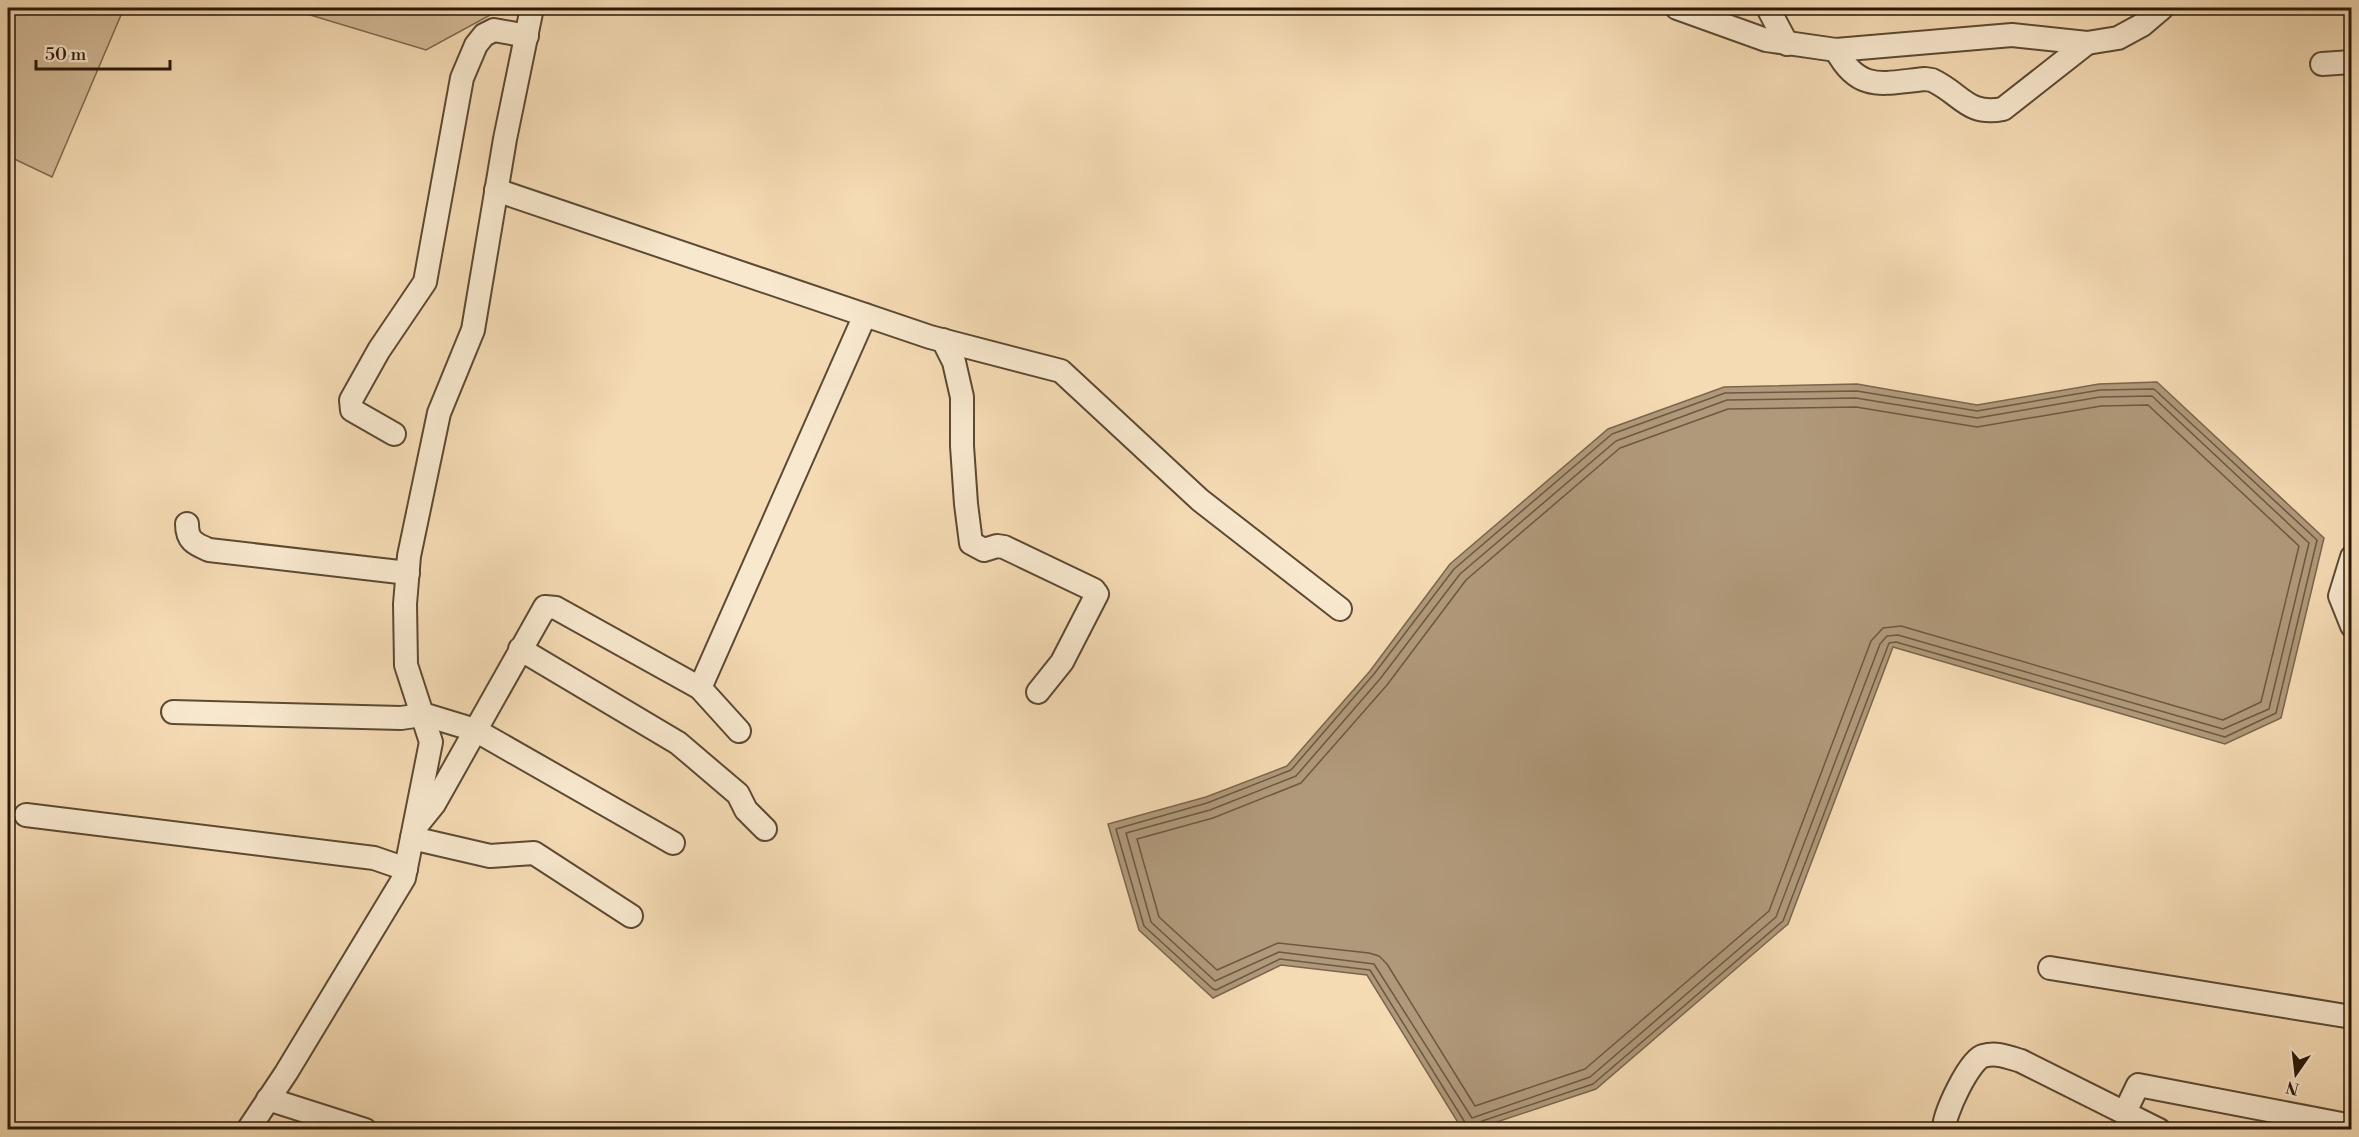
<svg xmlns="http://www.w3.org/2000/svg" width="2359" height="1137" viewBox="0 0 2359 1137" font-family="'Libre Bodoni',serif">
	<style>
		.green { fill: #d2ba97; stroke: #7e6a50; stroke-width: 1.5 }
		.water { fill: #b0997a; stroke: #7a664c; stroke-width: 1.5 }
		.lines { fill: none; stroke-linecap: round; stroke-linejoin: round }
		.shore { stroke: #6c5941; stroke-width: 1.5 }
		.minor-casing { stroke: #5c4a33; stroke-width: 26 }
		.minor { stroke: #f8e8ce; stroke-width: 22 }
	</style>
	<rect width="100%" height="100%" fill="#f5dbb4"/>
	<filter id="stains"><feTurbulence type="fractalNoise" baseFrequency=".00333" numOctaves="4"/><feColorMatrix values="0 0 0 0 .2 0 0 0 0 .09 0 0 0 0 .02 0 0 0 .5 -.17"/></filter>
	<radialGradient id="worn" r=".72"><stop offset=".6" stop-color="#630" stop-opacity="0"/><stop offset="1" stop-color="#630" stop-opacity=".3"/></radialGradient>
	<!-- green -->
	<g class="green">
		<path d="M8,8H124L52,177L8,156Z"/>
		<path d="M287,8H503L426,50Z"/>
	</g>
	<!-- water -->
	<path class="water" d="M2157,382L2324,538L2281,718L2225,744L1893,647L1788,924L1596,1089L1476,1129H1462L1367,975L1281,965L1213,998L1139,930L1108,824L1206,797L1287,766L1370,671L1450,564L1608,429L1724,387L1857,384L1977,405L2099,384Z"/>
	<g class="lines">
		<!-- shore -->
		<g class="shore">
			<path d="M2152,396L2309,543L2269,709L2223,729L1898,635L1887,636L1880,644L1776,917L1590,1077L1472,1118L1374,964L1279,952L1215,981L1151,922L1126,833L1210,810L1296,776L1380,679L1460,574L1616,441L1727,400L1856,398L1977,418L2100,397Z"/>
			<path d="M2148,405L2299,546L2261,702L2223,720L1901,626L1883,628L1871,641L1769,911L1585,1069L1475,1106L1387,964L1379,956L1369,953L1278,943L1217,970L1159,917L1137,839L1213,818L1301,783L1387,685L1466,580L1620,448L1728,409L1856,407L1977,427L2101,406Z"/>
			<path d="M1467,1130L1466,1124L1370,970L1280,959L1216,990L1213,989L1144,926L1116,829L1207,803L1291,770L1374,674L1454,569L1612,434L1725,393L1857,391L1977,411L2100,390L2154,389L2317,540L2276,713L2225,737L1896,642L1889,643L1783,921L1593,1084L1482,1121L1478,1124V1130"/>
		</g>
		<defs>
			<g id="minor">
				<path d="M1677,8L1766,40L1836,50L2012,35L2087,43L2118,38L2142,25L2162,8"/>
				<path d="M1768,8L1787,44"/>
				<path d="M1836,50C1859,93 1883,83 1925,79L1932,80C1962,94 1967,116 2003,109L2087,43"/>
				<path d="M2322,64L2352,62"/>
				<path d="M496,190L930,337L1061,371L1200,500L1340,609"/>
				<path d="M943,340L954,362L962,397V446L966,504L971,543L984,550L997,546L1004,547L1094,590L1097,594L1062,662L1038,692"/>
				<path d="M394,434L352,410L351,400L379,350L425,282L462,78L476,45L484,35L494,30L527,36"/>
				<path d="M187,524C187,541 195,544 209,550L408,573"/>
				<path d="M2352,557L2340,596L2352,626"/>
				<path d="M520,649L678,743L738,794L746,810L765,829"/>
				<path d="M700,688L865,315"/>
				<path d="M173,712L401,718L422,715L429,716L475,730L673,843"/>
				<path d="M26,815L374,858L406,869"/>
				<path d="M417,825L434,804L545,607L556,608L700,688L739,731"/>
				<path d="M412,838L490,856L534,853L631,916"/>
				<path d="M2050,968L2352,1017"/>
				<path d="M268,1099L365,1130"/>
				<path d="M2125,1112L2138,1085L2352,1126"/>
				<path d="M248,1130L286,1073L404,878L431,742L406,665L405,604L409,556L439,413L473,330L505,139L532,8"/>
				<path d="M1944,1130C1943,1115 1970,1059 1983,1056C1997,1052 2008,1057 2021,1061L2159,1130"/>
			</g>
		</defs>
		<!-- minor casing -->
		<use href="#minor" class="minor-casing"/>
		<!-- minor -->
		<use href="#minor" class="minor"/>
	</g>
	<!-- margin -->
	<rect width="2359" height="1137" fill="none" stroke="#f5dbb4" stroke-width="30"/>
	<rect x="9" y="9" width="2341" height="1119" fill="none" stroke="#291908" stroke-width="3"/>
	<rect x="15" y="15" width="2329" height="1107" fill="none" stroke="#291908" stroke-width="1.5"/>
	<!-- north arrow -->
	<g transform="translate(2296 1074) rotate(194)" stroke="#f8e8ce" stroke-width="4.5" paint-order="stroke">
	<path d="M0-4.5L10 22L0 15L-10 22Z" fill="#291908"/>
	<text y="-9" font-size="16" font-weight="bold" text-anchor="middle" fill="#291908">N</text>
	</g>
	<!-- scale -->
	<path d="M36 60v9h134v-9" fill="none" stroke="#291908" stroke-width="3"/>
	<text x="45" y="60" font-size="18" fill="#291908" stroke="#f8e8ce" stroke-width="4.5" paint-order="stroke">50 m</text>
	<rect width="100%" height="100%" filter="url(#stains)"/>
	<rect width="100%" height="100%" fill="url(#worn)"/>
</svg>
